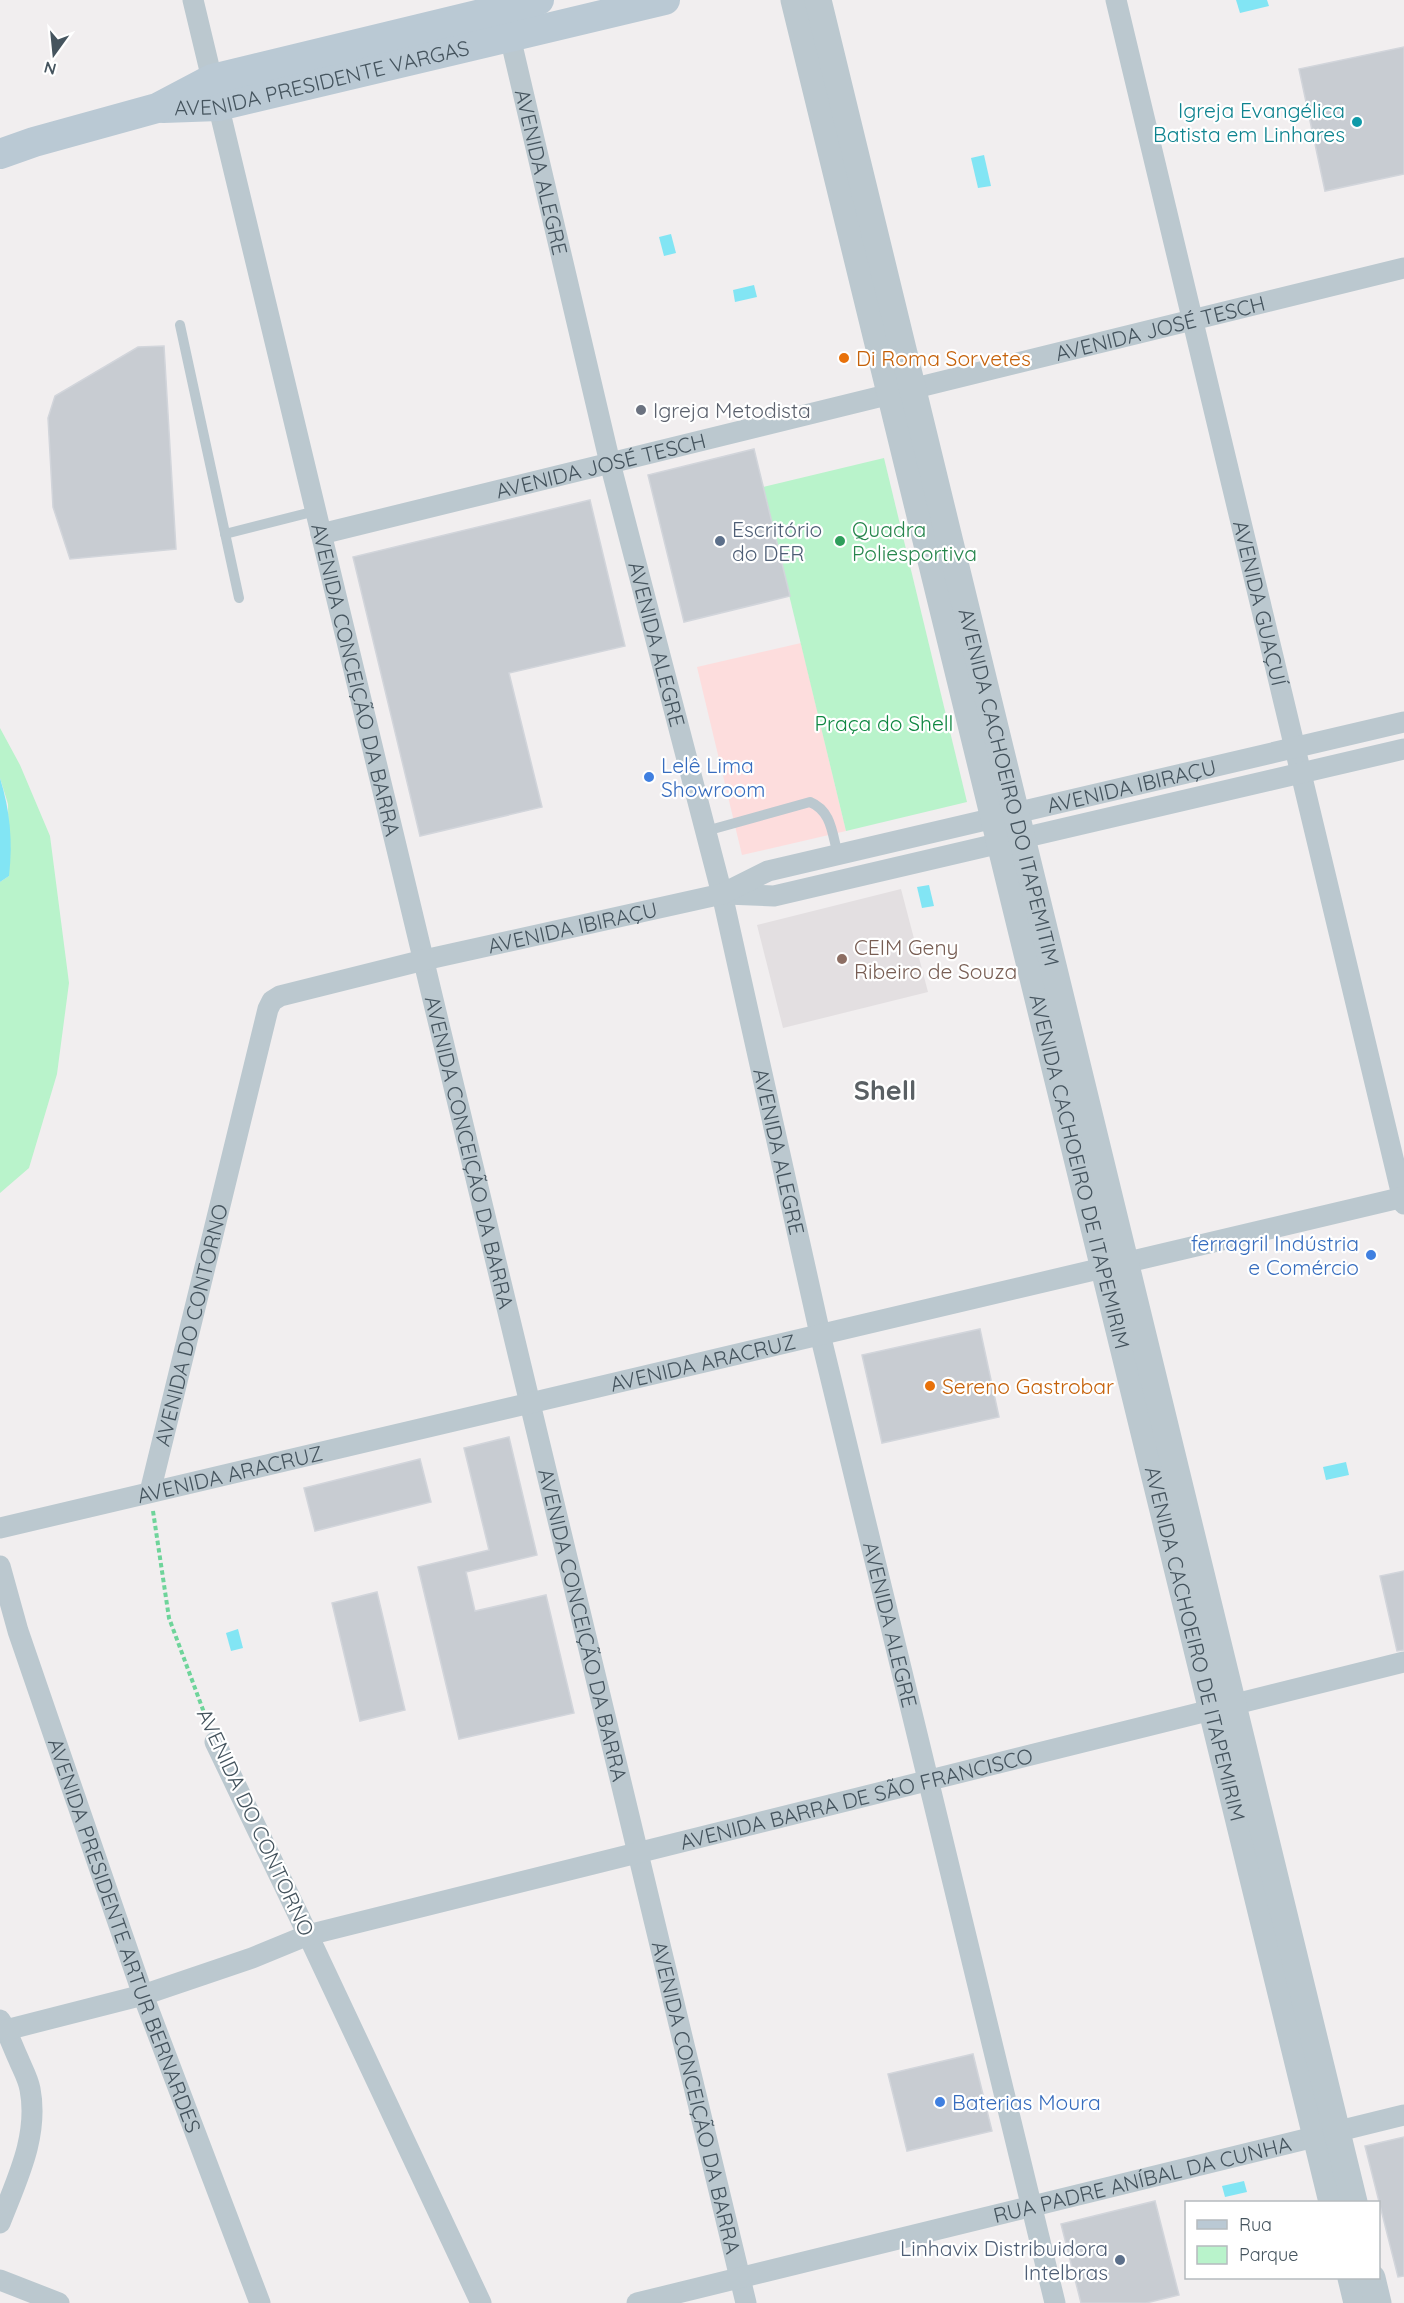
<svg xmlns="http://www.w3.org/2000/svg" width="1404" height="2303" viewBox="0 0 1404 2303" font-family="Quicksand,sans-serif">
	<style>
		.education { fill: #e3dfe1 }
		.medical { fill: #fddddd }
		.green { fill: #b9f3cb }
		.water { fill: #82e5f4 }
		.building { fill: #c8ccd2; stroke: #d2d5db; stroke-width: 1.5 }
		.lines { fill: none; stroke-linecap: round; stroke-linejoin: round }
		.path { stroke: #6ed49a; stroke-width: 4; stroke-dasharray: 4.5 3; stroke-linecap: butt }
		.service { stroke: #bbc8cf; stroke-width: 10 }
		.minor { stroke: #bbc8cf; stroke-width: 21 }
		.tertiary { stroke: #bbc8cf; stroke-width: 27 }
		.secondary { stroke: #bac9d4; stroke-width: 30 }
		.culture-dot { fill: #0f9aa8; stroke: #fff; stroke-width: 2 }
		.food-dot { fill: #e8710a; stroke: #fff; stroke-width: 2 }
		.worship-dot { fill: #6b7280; stroke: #fff; stroke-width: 2 }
		.service-dot { fill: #5c6f8a; stroke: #fff; stroke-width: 2 }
		.leisure-dot { fill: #2e9e5b; stroke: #fff; stroke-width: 2 }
		.shop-dot { fill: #3f7fe0; stroke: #fff; stroke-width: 2 }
		.education-dot { fill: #8d6e63; stroke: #fff; stroke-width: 2 }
		.labels { text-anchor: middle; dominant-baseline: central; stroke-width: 4.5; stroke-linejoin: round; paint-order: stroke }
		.street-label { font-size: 21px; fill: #45545e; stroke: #fff }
		.culture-label { font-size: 21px; fill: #0d838f; stroke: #fff; text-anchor: end }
		.food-label { font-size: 21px; fill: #c56008; stroke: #fff; text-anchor: start }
		.worship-label { font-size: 21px; fill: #5b616d; stroke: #fff; text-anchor: start }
		.service-label { font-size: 21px; fill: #4e5e75; stroke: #fff; text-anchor: start }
		.leisure-label { font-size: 21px; fill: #27864d; stroke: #fff; text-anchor: start }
		.park-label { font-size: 21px; fill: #0e8741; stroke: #fff }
		.shop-label { font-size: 21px; fill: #366cbe; stroke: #fff; text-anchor: start }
		.education-label { font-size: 21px; fill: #785e54; stroke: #fff; text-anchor: start }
		.district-label { font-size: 27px; font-weight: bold; fill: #5a6064; stroke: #fff }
	</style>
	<rect width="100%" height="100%" fill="#f1eeef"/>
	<!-- education -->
	<path class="education" d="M901,889L928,992L783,1028L757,925Z"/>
	<!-- medical -->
	<path class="medical" d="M801,643L846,831L742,855L697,667Z"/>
	<!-- green -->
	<g class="green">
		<path d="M884,458L967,802L846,831L763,487Z"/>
		<path d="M0,728L20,765L50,836L69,983L57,1074L29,1168L0,1193V882L9,876L8,804L0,778Z"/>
	</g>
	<!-- water -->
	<g class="water">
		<path d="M1236,0H1267L1269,6L1240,13Z"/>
		<path d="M984,155L991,186L978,188L971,158Z"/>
		<path d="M671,234L676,253L664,256L659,237Z"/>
		<path d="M754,285L757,297L735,302L733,290Z"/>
		<path d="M0,778C10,811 13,841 9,876L0,882Z"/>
		<path d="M929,885L934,906L922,908L917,887Z"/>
		<path d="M1346,1462L1349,1475L1326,1480L1323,1467Z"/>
		<path d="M238,1629L243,1648L231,1651L226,1633Z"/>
		<path d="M1244,2181L1247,2192L1225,2197L1222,2186Z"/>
	</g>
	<!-- building -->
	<g class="building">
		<path d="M1404,47V174L1325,191L1299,69Z"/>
		<path d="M164,346L176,549L70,559L53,507L48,418L55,396L138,347Z"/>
		<path d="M754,449L790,596L684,622L648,475Z"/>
		<path d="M590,500L625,646L509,673L542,807L420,836L353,557Z"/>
		<path d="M980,1329L999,1417L882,1443L862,1355Z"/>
		<path d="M509,1437L537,1555L466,1572L475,1611L546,1595L574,1713L459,1739L418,1567L489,1550L464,1448Z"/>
		<path d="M420,1459L431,1502L315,1531L304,1488Z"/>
		<path d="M1404,1571V1650L1397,1651L1380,1576Z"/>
		<path d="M377,1592L405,1710L360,1721L332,1603Z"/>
		<path d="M973,2054L992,2131L907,2151L888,2074Z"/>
		<path d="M1404,2137V2276L1398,2277L1365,2146Z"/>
		<path d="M1155,2201L1179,2295L1146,2303H1081L1061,2224Z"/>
	</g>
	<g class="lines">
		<!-- path -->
		<path class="path" d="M153,1511L169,1618L209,1726"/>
		<!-- service -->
		<g class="service">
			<path d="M180,325L239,598"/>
			<path d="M225,534L316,511"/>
			<path d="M706,831L810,802C832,811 832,834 838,855"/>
		</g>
		<!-- minor -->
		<g class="minor">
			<path id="s1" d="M193,0L746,2303"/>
			<path id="s2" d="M1116,0L1404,1204"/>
			<path id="s3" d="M507,24L610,463L722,894L820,1334L1055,2303"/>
			<path id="s4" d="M321,534L1404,268"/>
			<path d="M726,894L774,896L1404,749"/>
			<path id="s5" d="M150,1492L268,1009L272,1001L280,996L424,960L722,894L768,871L1404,722"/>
			<path id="s6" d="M0,1528L1404,1197"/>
			<path id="s7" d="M0,1566L18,1631L143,1995L260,2303"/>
			<path d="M215,1742L308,1935L481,2303"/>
			<path d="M0,2020C8,2032 12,2045 18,2058C22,2068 28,2078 30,2089C39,2136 17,2179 0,2223"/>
			<path id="s8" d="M6,2030L143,1995L252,1958L308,1935L1404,1662"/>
			<path d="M0,2280L59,2303"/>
			<path id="s9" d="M637,2303L1404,2115"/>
		</g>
		<!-- tertiary -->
		<g class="tertiary">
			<path id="s10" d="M794,0L1332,2202"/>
			<path id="s11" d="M818,0L1354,2202"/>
			<path d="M1351,2278L1357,2303"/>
			<path d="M1372,2278L1378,2303"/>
		</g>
		<!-- secondary -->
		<g class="secondary">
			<path id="s12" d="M163,108L219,106L665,0"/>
			<path d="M0,154L34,142L157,108L212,79L539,0"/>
		</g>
	</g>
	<!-- markers -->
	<circle class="culture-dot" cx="1357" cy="122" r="6"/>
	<g class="food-dot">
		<circle cx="844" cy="358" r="6"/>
		<circle cx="930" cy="1386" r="6"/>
	</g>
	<circle class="worship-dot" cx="641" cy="410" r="6"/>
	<g class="service-dot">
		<circle cx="720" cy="541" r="6"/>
		<circle cx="1120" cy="2260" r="6"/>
	</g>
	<circle class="leisure-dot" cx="840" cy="541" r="6"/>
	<g class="shop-dot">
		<circle cx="649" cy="777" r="6"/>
		<circle cx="1371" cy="1255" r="6"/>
		<circle cx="940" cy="2102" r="6"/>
	</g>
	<circle class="education-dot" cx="842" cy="959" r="6"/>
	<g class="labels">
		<!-- street labels -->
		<g class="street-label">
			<text stroke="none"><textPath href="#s12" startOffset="162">AVENIDA PRESIDENTE VARGAS</textPath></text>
			<text stroke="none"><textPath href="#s3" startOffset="152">AVENIDA ALEGRE</textPath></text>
			<text stroke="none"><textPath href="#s4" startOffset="864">AVENIDA JOSÉ TESCH</textPath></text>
			<text stroke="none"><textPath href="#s4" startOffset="288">AVENIDA JOSÉ TESCH</textPath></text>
			<text stroke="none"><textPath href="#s2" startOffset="620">AVENIDA GUAÇUÍ</textPath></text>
			<text stroke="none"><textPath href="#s3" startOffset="638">AVENIDA ALEGRE</textPath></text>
			<text stroke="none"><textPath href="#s1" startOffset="699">AVENIDA CONCEIÇÃO DA BARRA</textPath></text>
			<text stroke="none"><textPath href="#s11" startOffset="810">AVENIDA CACHOEIRO DO ITAPEMITIM</textPath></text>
			<text stroke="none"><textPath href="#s5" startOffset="1394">AVENIDA IBIRAÇU</textPath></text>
			<text stroke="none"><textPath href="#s5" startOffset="816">AVENIDA IBIRAÇU</textPath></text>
			<text stroke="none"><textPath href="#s3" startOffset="1160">AVENIDA ALEGRE</textPath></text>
			<text stroke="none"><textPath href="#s1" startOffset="1185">AVENIDA CONCEIÇÃO DA BARRA</textPath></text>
			<text stroke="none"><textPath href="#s10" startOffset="1206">AVENIDA CACHOEIRO DE ITAPEMIRIM</textPath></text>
			<text stroke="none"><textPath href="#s5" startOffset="172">AVENIDA DO CONTORNO</textPath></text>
			<text stroke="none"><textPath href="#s6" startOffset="722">AVENIDA ARACRUZ</textPath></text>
			<text stroke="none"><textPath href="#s6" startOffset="236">AVENIDA ARACRUZ</textPath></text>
			<text stroke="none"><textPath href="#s1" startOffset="1671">AVENIDA CONCEIÇÃO DA BARRA</textPath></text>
			<text stroke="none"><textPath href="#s3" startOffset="1646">AVENIDA ALEGRE</textPath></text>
			<text stroke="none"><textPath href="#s10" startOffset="1692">AVENIDA CACHOEIRO DE ITAPEMIRIM</textPath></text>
			<text stroke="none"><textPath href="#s8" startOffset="882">AVENIDA BARRA DE SÃO FRANCISCO</textPath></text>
			<text transform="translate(256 1822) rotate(65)">AVENIDA DO CONTORNO</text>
			<text stroke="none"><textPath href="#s7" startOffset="390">AVENIDA PRESIDENTE ARTUR BERNARDES</textPath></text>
			<text stroke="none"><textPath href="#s1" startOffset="2157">AVENIDA CONCEIÇÃO DA BARRA</textPath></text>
			<text stroke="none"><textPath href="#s9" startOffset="520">RUA PADRE ANÍBAL DA CUNHA</textPath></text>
		</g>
		<!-- culture labels -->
		<g class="culture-label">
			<text x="1345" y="110">Igreja Evangélica<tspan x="1345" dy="24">Batista em Linhares</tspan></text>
		</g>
		<!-- food labels -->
		<g class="food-label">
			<text x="856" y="358">Di Roma Sorvetes</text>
			<text x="942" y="1386">Sereno Gastrobar</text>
		</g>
		<!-- worship labels -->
		<g class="worship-label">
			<text x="653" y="410">Igreja Metodista</text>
		</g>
		<!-- service labels -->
		<g class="service-label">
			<text x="732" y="529">Escritório<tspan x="732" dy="24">do DER</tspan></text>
			<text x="1108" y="2248" text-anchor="end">Linhavix Distribuidora<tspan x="1108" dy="24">Intelbras</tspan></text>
		</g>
		<!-- leisure labels -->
		<g class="leisure-label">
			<text x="852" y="529">Quadra<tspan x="852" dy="24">Poliesportiva</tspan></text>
		</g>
		<!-- park labels -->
		<g class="park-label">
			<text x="884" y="723">Praça do Shell</text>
		</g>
		<!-- shop labels -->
		<g class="shop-label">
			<text x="661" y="765">Lelê Lima<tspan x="661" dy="24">Showroom</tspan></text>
			<text x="1359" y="1243" text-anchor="end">ferragril Indústria<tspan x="1359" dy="24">e Comércio</tspan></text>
			<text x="952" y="2102">Baterias Moura</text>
		</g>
		<!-- education labels -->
		<g class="education-label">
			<text x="854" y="947">CEIM Geny<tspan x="854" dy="24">Ribeiro de Souza</tspan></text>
		</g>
		<!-- district labels -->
		<g class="district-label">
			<text x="885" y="1090">Shell</text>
		</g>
	</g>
	<!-- legend -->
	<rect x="1185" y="2201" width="195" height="78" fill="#ffffff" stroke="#b5bbbf" stroke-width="1.5"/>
	<rect x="1197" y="2220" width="30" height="9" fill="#bac9d4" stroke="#b5bbbf" stroke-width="1.5"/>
	<text x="1239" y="2231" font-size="18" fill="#45545e">Rua</text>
	<rect x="1197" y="2246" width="30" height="18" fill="#b9f3cb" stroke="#b5bbbf" stroke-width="1.5"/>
	<text x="1239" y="2261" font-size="18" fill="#45545e">Parque</text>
	<!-- north arrow -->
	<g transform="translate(54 54) rotate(195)" stroke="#ffffff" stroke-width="4.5" paint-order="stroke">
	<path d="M0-4.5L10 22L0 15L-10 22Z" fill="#45545e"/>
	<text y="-9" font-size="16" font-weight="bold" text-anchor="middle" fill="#45545e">N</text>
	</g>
</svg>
